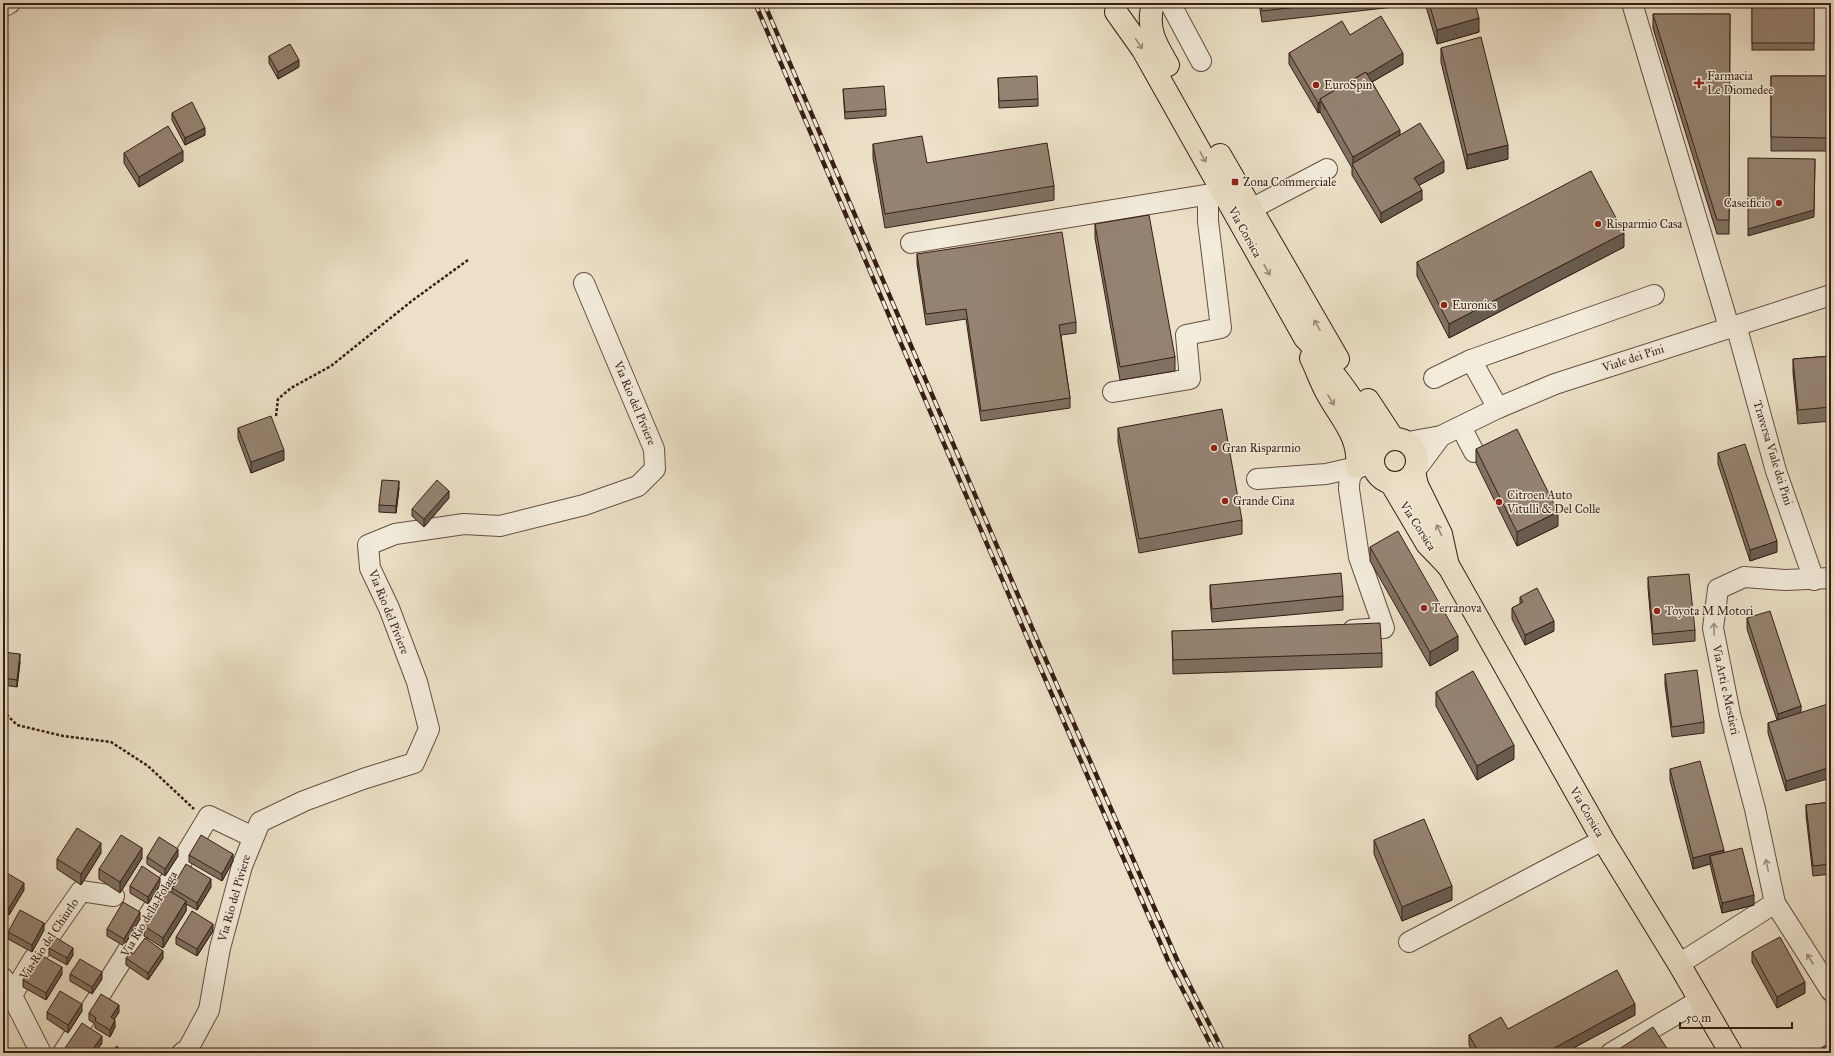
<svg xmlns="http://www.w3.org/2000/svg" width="1834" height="1056" viewBox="0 0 1834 1056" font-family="'IM FELL Great Primer',serif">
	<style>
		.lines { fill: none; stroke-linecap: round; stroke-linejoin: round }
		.minor-casing { stroke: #644f42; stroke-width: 22 }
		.major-casing { stroke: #361e15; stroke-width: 24 }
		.path { stroke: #361e15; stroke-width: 2.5; stroke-dasharray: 3 2; stroke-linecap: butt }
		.minor { stroke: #f3ecdb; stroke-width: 20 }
		.major { stroke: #ece1c8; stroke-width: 22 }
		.rail-casing { stroke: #361e15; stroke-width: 4.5 }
		.rail { stroke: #f3ecdb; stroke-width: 3; stroke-dasharray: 9; stroke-linecap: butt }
		.wall { fill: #807162; stroke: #361e15 }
		.shaded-wall { fill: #685c50; stroke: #361e15 }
		.building { fill: #958372; stroke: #361e15 }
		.oneway { stroke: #9a8977 }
		.oneway2 { stroke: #9e8f82 }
		.poi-dot { fill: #8f2418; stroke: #f3ecdb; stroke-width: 1.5 }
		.labels { text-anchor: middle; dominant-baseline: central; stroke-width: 3; stroke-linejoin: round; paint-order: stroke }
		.poi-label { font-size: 12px; fill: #361e15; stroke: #f3ecdb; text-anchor: start }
		.street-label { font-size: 12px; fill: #361e15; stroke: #f3ecdb }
	</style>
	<rect width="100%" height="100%" fill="#ece1c8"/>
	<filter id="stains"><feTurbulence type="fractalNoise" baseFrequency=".005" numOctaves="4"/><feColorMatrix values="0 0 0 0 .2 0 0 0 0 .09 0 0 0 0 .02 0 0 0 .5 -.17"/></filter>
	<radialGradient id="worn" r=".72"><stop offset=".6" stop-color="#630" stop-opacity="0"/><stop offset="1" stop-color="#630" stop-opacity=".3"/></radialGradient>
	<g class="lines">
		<defs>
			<g id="minor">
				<path d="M1170,3L1201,61"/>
				<path d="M1632,3L1729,327"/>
				<path d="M3,7L10,3"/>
				<path d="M1251,209L1327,169"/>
				<path d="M911,243L1223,192"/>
				<path d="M1736,325L1776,471L1814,580"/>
				<path d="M1434,378L1471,360"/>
				<path d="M1113,392L1190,379L1186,335L1221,328L1208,221V195"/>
				<path d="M1498,408L1471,360L1654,295"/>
				<path d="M1461,427L1474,452"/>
				<path d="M1408,442L1441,436L1498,408L1555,384L1831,295"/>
				<path d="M1414,472L1441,436"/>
				<path d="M1257,479L1326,474L1357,467"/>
				<path d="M1831,578L1785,580L1744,577L1718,589L1713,628L1730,714L1755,809L1775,903L1831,991"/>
				<path d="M1353,630L1384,628L1359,557L1349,489C1349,469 1356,468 1373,463"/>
				<path d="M1409,942L1603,840"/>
				<path d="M1679,964L1775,903"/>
				<path d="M3,978L41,1053"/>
				<path d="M12,995L33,960L81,891L114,896"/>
				<path d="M63,1053L122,960L209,816L253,837"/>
				<path d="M182,1053L188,1049L209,1010L220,948L242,866L260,822L304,801L363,779L414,763L429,729L417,682L389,608L370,568L368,545L395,534L464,524L500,526L584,505L638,486L655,469L654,449L584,283"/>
				<path d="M1611,1053L1700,1000"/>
			</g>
			<g id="major">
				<path d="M1152,8C1147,31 1157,46 1168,65"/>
				<path d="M1116,12L1143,50L1305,338C1316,349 1322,359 1332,372C1351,396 1367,419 1376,450"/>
				<path d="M1220,155L1338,359"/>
				<path d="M1311,358C1317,370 1321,383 1328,395C1342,420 1360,437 1357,467"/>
				<path d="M1368,400L1393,438"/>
				<circle cx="1395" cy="461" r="22"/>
				<path d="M1414,472L1417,485L1441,534L1448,566"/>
				<path d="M1391,483L1427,544L1449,567L1603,840L1679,964L1731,1053"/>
			</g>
		</defs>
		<!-- minor casing -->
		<use href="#minor" class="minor-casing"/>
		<!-- major casing -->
		<use href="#major" class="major-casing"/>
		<!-- path -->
		<g class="path">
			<path d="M276,416L278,399L291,388L331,366L413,300L468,260"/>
			<path d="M3,711L17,725L63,736L111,742L148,766L194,809"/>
		</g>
		<!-- minor -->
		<use href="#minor" class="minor"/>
		<!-- major -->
		<use href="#major" class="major"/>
		<defs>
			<g id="rail">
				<path d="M755,3L1029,642L1170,965L1215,1053"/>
				<path d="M764,3L1036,637L1178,962L1224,1053"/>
			</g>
		</defs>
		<!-- rail casing -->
		<use href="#rail" class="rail-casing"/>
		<!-- rail -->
		<use href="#rail" class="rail"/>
	</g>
	<!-- wall -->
	<g class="wall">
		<path d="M1259,3H1411V5L1262,22Z"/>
		<path d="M1425,3H1475L1479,32L1437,44Z"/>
		<rect x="1752" y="3" width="62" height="47"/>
		<path d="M1653,14H1730L1729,234H1717L1653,28Z"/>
		<path d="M1350,35L1403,64L1372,82L1400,135L1444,172L1419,185L1422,200L1381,223L1352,175V168L1320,112L1318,113L1289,64V53Z"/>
		<path d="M1441,48L1508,159L1467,169L1441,62Z"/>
		<path d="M269,56L299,67L278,79L269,63Z"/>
		<path d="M1771,76H1829L1828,151H1771Z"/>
		<path d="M998,78L1038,99V106L999,108Z"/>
		<path d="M843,89L886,109V116L845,119Z"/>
		<path d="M172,113L205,135L185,145L172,120Z"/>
		<path d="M873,144L927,163L1054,186V200L885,228L873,158Z"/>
		<path d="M124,153L183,161L139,187L124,163Z"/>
		<path d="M1095,224L1175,357V371L1120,380L1095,238Z"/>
		<path d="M1624,247L1449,338L1417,276V262Z"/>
		<path d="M917,254L1076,322V333L1061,335L1070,398V408L981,421L966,319L926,325L917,264Z"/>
		<path d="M1831,356V421L1798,424L1793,373V359Z"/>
		<path d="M238,428L284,460L251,473L238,438Z"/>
		<path d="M1118,428L1242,520V534L1139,553L1118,442Z"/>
		<path d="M1476,449L1558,526L1517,546L1476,463Z"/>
		<path d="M1718,453L1777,552L1750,561L1718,464Z"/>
		<path d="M1828,453H1831V499L1828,464Z"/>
		<path d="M399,488L396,513L379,512V505Z"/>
		<path d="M449,498L424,527L412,516V509Z"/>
		<path d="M1370,547L1458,650L1430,666L1370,561Z"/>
		<path d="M1648,577L1695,630V641L1653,645L1648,588Z"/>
		<path d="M1210,585L1343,596V610L1212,622L1210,599Z"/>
		<path d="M1520,597L1554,631L1525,645L1512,619V608L1520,604Z"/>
		<path d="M1747,618L1801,706L1786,791L1768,733V723L1777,720L1747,629Z"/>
		<path d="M1172,631L1382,653V667L1173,674Z"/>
		<path d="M3,652L20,662L17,687L3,685Z"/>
		<path d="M1665,674L1704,722V733L1672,737L1665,685Z"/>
		<path d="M1436,692L1514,759L1477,780L1436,706Z"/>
		<path d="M1670,769L1724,852L1754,905L1722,913L1710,864L1693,869L1670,780Z"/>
		<path d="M1831,802V874L1813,876L1806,815V805Z"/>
		<path d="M1374,840L1452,900L1402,921L1374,854Z"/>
		<path d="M101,853L81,885L57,869V859Z"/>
		<path d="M189,855L233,861L222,881L189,862Z"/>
		<path d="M178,856L165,876L147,864V857Z"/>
		<path d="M142,858L120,893L99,879V869Z"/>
		<path d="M3,875L24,890L9,915L3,911Z"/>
		<path d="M160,885L148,904L130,893V886Z"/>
		<path d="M211,887L197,910L186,904V911L163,948L144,936V926L172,892V888Z"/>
		<path d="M140,919L124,946L107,936V929Z"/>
		<path d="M44,930L32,952L8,939V932Z"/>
		<path d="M213,931L197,956L176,944V937Z"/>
		<path d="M49,948L73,955L67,965L49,955Z"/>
		<path d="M1752,952L1805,993L1777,1008L1752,962Z"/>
		<path d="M126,958H163L148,980L126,965Z"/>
		<path d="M62,974L46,1000L23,987V980Z"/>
		<path d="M70,974L102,979L92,994L70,981Z"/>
		<path d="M82,1011L68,1033L47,1019V1012Z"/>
		<path d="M119,1012L114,1019L115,1027L110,1037L95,1028V1024L89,1020V1013Z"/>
		<path d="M1635,1015L1564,1053H1473L1469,1045V1035L1508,1029Z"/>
		<path d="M102,1043L95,1053H65V1048Z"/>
	</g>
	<!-- shaded-wall -->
	<g class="shaded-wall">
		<path d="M1479,18V32L1437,44V30Z"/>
		<path d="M1403,53V64L1325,109L1321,101Z"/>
		<path d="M299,60V67L278,79V72Z"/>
		<path d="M1320,102V112L1318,113V103Z"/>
		<path d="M205,128V135L185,145V138Z"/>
		<path d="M1400,130V144L1353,167V157Z"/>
		<path d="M1508,145V159L1467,169V155Z"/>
		<path d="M183,151V161L139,187V177Z"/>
		<path d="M1815,159L1814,217L1748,236V229Z"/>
		<path d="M1444,161V172L1414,188V178Z"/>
		<path d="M1422,190V200L1381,223V213Z"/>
		<path d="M1624,233V247L1449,338V324Z"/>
		<path d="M7,252V259L3,260V253Z"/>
		<path d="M284,450V460L251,473V462Z"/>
		<path d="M399,481V488L396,513V506Z"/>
		<path d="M449,491V498L424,527V519Z"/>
		<path d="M1558,512V526L1517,546V532Z"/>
		<path d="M1777,541V552L1750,561V550Z"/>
		<path d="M1554,621V631L1525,645V635Z"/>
		<path d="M1458,636V650L1430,666V652Z"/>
		<path d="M20,654V662L17,687V680Z"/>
		<path d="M1801,706V717L1778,724V714Z"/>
		<path d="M1514,745V759L1477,780V766Z"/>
		<path d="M1831,767V778L1786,791V781Z"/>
		<path d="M101,843V853L81,885V874Z"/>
		<path d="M142,848V858L120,893V882Z"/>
		<path d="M178,849V856L165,876V869Z"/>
		<path d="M1724,850V861L1710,856V864L1693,869V858Z"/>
		<path d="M233,854V861L222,881V874Z"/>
		<path d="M160,878V885L148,904V897Z"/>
		<path d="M211,879V887L197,910V903Z"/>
		<path d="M24,883V890L9,915V908Z"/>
		<path d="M1452,886V900L1402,921V907Z"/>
		<path d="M1754,895V905L1722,913V903Z"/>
		<path d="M186,901V911L163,948V938Z"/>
		<path d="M140,912V919L124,946V939Z"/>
		<path d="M44,923V930L32,952V945Z"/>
		<path d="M213,924V931L197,956V949Z"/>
		<path d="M73,948V955L67,965V958Z"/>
		<path d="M163,951V958L148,980V973Z"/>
		<path d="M62,967V974L46,1000V993Z"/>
		<path d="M102,972V979L92,994V987Z"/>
		<path d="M1805,982V993L1777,1008V997Z"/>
		<path d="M82,1004V1011L68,1033V1025Z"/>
		<path d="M1635,1004V1015L1564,1053H1545Z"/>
		<path d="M119,1005V1012L111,1025V1017Z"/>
		<path d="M115,1020V1027L110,1037V1030Z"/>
		<path d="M102,1036V1043L95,1053H90Z"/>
	</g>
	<!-- building -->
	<g class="building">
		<path d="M1261,3H1333L1262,11Z"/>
		<path d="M1429,3H1475L1479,18L1437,30Z"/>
		<rect x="1752" y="3" width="62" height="40"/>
		<path d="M1653,14H1730L1729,220H1717Z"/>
		<path d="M1381,16L1403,53L1368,74L1366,72L1320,99V102L1318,103L1289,53L1342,21L1350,35Z"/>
		<path d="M1481,37L1508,145L1467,155L1441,48Z"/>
		<path d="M290,44L299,60L278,72L269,56Z"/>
		<path d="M1366,72L1400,130L1353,157L1320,99Z"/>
		<path d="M1037,76L1038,99L999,101L998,78Z"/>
		<path d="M1771,76H1829L1828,138L1771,137Z"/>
		<path d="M884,86L886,109L845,112L843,89Z"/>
		<path d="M192,102L205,128L185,138L172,113Z"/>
		<path d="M1420,123L1444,161L1414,178L1422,190L1381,213L1352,164Z"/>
		<path d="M168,126L183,151L139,177L124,153Z"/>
		<path d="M922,136L927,163L1047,143L1054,186L885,214L873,144Z"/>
		<path d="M1748,158L1815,159L1814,210L1748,229Z"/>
		<path d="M1591,171L1624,233L1449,324L1417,262Z"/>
		<path d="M1149,215L1175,357L1120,367L1095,224Z"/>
		<path d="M1062,232L1076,322L1059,325L1070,398L981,411L966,309L926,314L917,254Z"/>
		<path d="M3,244L7,252L3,253Z"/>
		<path d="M1831,356V407L1798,410L1793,359Z"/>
		<path d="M1222,409L1242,520L1139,539L1118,428Z"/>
		<path d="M271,416L284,450L251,462L238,428Z"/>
		<path d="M1517,429L1558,512L1517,532L1476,449Z"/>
		<path d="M1745,444L1777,541L1750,550L1718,453Z"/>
		<path d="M1828,453H1831V488Z"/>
		<path d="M382,480L399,481L396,506L379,505Z"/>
		<path d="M437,480L449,491L424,519L412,509Z"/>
		<path d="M1398,531L1458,636L1430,652L1370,547Z"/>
		<path d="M1341,573L1343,596L1212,609L1210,585Z"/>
		<path d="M1689,574L1695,630L1653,634L1648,577Z"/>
		<path d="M1537,588L1554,621L1525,635L1512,608L1523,602L1520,597Z"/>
		<path d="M1770,611L1801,706L1778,714L1747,618Z"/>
		<path d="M1380,623L1382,653L1173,660L1172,631Z"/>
		<path d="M3,652L20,654L17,680L3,678Z"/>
		<path d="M1697,670L1704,722L1672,727L1665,674Z"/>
		<path d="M1473,671L1514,745L1477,766L1436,692Z"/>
		<path d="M1831,703V767L1786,781L1768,723Z"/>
		<path d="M1700,761L1724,850L1693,858L1670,769Z"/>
		<path d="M1831,802V864L1813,866L1806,805Z"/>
		<path d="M1424,819L1452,886L1402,907L1374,840Z"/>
		<path d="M77,828L101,843L81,874L57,859Z"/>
		<path d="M121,835L142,848L120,882L99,869Z"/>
		<path d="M201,835L233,854L222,874L189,855Z"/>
		<path d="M159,837L178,849L165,869L147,857Z"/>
		<path d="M1742,848L1754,895L1722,903L1710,856Z"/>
		<path d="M186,864L211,879L197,903L172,888Z"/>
		<path d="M142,866L160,878L148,897L130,886Z"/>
		<path d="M5,872L24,883L9,908L3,904V875Z"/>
		<path d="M166,889L186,901L163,938L144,926Z"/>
		<path d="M123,902L140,912L124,939L107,929Z"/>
		<path d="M20,910L44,923L32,945L8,932Z"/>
		<path d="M192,911L213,924L197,949L176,937Z"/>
		<path d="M55,937L73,948L67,958L49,948Z"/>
		<path d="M1780,937L1805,982L1777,997L1752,952Z"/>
		<path d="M145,938L163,951L148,973L126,958L131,952L133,954Z"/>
		<path d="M39,954L62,967L46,993L23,980Z"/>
		<path d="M80,959L102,972L92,987L70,974Z"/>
		<path d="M1617,970L1635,1004L1545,1053H1479L1469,1035L1501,1017L1508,1029Z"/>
		<path d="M60,991L82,1004L68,1025L47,1012Z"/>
		<path d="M101,994L119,1005L111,1017L115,1020L110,1030L95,1021L96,1018L89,1013Z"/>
		<path d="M82,1023L102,1036L90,1053H73L65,1048Z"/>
		<path d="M1653,1027L1670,1053H1613Z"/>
		<path d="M1831,1042V1053H1813Z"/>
		<path d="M117,1046L123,1053H109Z"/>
	</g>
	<!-- one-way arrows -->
	<defs><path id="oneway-shaft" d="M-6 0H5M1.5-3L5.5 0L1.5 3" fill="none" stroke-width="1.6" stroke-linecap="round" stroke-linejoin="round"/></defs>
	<g class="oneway">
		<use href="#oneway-shaft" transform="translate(1139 44) rotate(56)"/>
		<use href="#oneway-shaft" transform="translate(1203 157) rotate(61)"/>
		<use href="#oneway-shaft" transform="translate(1267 270) rotate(61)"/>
		<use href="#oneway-shaft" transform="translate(1317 325) rotate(-120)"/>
		<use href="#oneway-shaft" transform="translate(1331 400) rotate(58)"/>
		<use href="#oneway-shaft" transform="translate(1439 530) rotate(-115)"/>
	</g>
	<g class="oneway2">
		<use href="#oneway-shaft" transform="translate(1714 629) rotate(-93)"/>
		<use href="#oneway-shaft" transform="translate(1767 865) rotate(-102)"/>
		<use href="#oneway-shaft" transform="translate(1810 959) rotate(-123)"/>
	</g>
	<!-- markers -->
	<g class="poi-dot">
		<path d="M1697 77h4v4h4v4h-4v4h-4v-4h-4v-4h4z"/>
		<circle cx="1316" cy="85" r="4"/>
		<rect x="1231" y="178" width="8" height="8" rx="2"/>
		<circle cx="1779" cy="203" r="4"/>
		<circle cx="1598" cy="224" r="4"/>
		<circle cx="1444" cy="305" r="4"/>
		<circle cx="1214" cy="448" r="4"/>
		<circle cx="1225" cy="501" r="4"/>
		<circle cx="1499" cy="502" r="4"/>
		<circle cx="1424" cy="608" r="4"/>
		<circle cx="1657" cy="611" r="4"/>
	</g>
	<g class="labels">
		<!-- poi labels -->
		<g class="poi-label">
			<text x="1707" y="76">Farmacia<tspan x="1707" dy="14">Le Diomedee</tspan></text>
			<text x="1324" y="85">EuroSpin</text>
			<text x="1243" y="182">Zona Commerciale</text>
			<text x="1771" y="203" text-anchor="end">Caseificio</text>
			<text x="1606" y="224">Risparmio Casa</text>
			<text x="1452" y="305">Euronics</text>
			<text x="1222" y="448">Gran Risparmio</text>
			<text x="1507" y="495">Citroen Auto<tspan x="1507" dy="14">Vitulli &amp; Del Colle</tspan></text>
			<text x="1233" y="501">Grande Cina</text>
			<text x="1432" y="608">Terranova</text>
			<text x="1665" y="611">Toyota M Motori</text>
		</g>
		<!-- street labels -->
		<g class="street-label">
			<text transform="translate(1245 232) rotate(61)">Via Corsica</text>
			<text transform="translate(1633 358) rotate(-18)">Viale dei Pini</text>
			<text transform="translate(635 403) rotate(67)">Via Rio del Piviere</text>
			<text transform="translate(1773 453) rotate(73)">Traversa Viale dei Pini</text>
			<text transform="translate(1418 526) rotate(57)">Via Corsica</text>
			<text transform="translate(389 612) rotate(68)">Via Rio del Piviere</text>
			<text transform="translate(1726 690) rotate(78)">Via Arti e Mestieri</text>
			<text transform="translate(1587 812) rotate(60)">Via Corsica</text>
			<text transform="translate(234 898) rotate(-74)">Via Rio del Piviere</text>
			<text transform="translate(149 914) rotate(-59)">Via Rio della Folaga</text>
			<text transform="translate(49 939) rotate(-56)">Via Rio del Chiurlo</text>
		</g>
	</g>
	<!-- margin -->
	<rect width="1834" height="1056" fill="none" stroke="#ece1c8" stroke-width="16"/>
	<rect x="4" y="4" width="1826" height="1048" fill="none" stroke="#361e15" stroke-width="2"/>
	<rect x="8" y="8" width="1818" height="1040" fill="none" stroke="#361e15"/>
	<!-- scale -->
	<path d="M1680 1022v6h112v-6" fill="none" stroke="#361e15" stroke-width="2"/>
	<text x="1686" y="1022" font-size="12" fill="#361e15" stroke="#f3ecdb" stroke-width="3" paint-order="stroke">50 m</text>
	<rect width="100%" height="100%" filter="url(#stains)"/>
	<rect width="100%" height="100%" fill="url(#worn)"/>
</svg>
